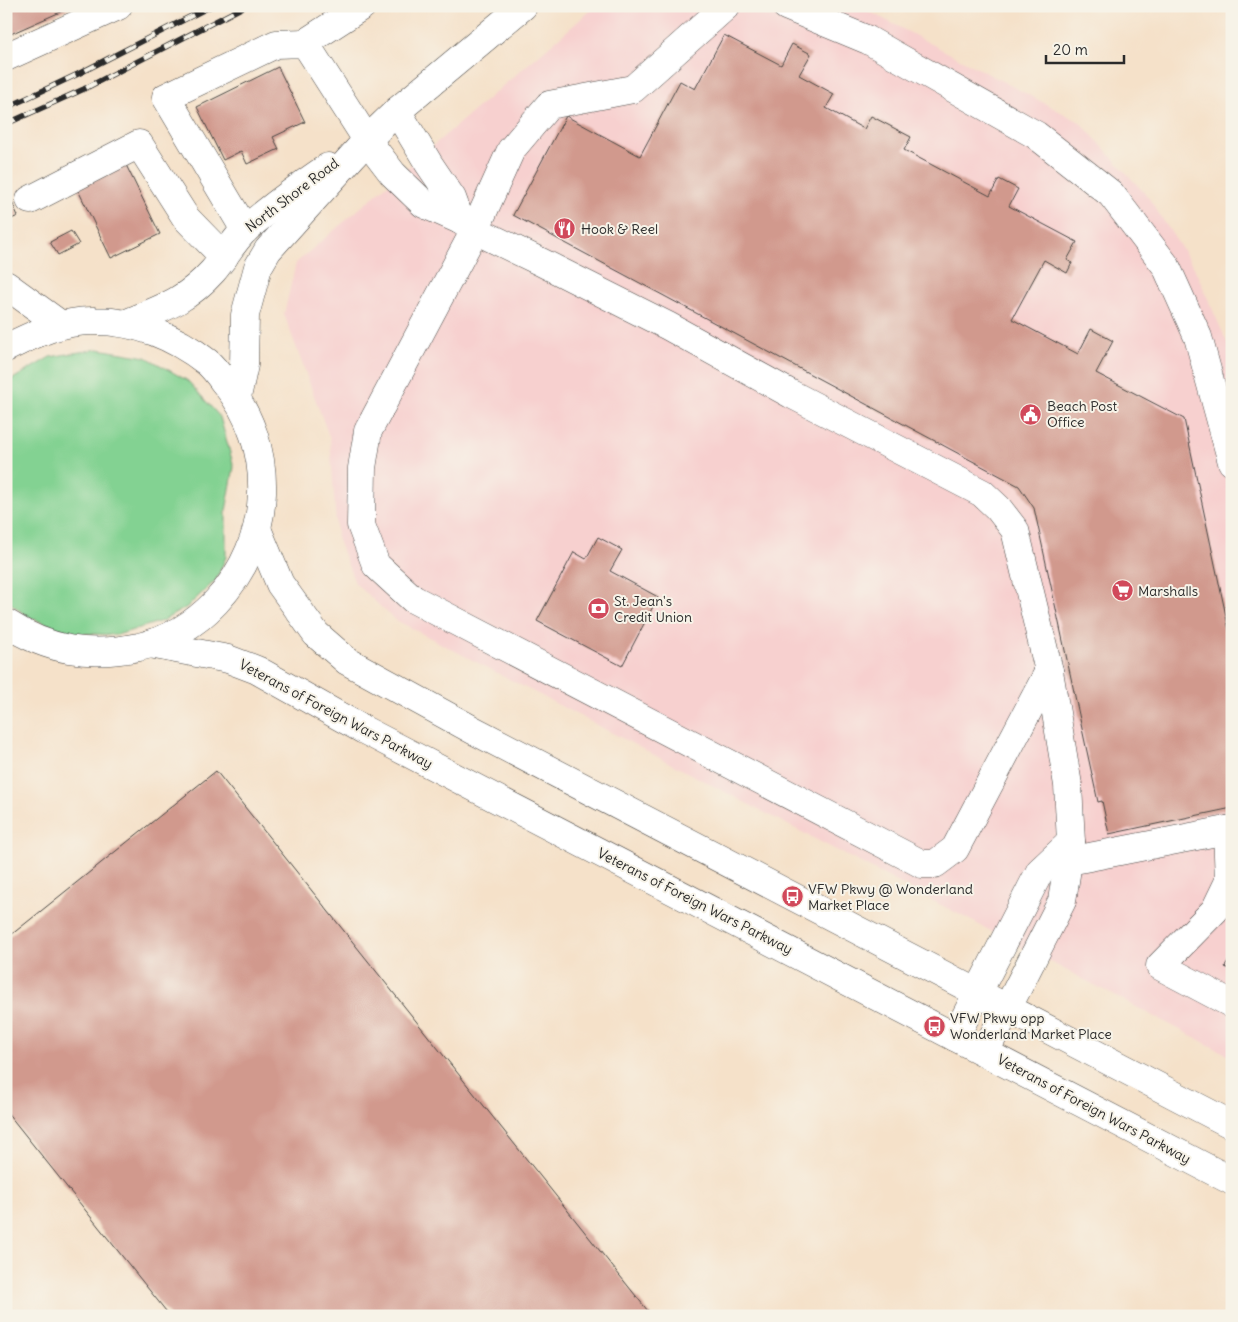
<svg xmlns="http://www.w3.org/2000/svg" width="1238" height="1322" viewBox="0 0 1238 1322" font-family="Delius,sans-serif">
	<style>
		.built { fill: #f7d0cf }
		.green { fill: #83d292; stroke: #577e5e }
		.building { fill: #d1998d }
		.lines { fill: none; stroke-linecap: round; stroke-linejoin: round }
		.minor-casing { stroke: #494643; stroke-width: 29 }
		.major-casing { stroke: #494643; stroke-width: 29 }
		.highway-casing { stroke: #494643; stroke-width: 29 }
		.minor { stroke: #fff; stroke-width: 28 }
		.major { stroke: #fff; stroke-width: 28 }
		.highway { stroke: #fff; stroke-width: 28 }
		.rail-casing { stroke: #2b2b2b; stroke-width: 5.5 }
		.rail { stroke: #f7f3e8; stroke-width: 4; stroke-dasharray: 11; stroke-linecap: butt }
		.labels { text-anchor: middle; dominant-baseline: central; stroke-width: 4; stroke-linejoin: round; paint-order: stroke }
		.street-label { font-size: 14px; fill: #2b2b2b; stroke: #f7f3e8 }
		.poi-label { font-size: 14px; fill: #2b2b2b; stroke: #f7f3e8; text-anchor: start }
	</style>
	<rect width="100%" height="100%" fill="#f7f3e8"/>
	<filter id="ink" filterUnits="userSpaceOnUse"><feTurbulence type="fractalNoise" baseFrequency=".02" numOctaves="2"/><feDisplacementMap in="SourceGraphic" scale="10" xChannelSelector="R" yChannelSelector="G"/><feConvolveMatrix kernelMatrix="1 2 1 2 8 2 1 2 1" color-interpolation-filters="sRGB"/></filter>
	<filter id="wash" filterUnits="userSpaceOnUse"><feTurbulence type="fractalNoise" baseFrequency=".0096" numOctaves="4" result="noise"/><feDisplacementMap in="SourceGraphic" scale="20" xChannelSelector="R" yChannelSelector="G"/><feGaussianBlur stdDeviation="1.12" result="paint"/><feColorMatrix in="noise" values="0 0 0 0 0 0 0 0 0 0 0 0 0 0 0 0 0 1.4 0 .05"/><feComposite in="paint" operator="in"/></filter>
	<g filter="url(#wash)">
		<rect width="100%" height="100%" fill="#f5e1c9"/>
		<!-- built -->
		<path class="built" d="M596,6H859L1080,122L1148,197L1195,269L1232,354V1057L394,619L355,583L337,538L330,439L284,314L296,263Z"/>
		<!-- green -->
		<path class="green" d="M98,349L146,357L188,381L220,417L234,467L226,511V557L216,580L187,607L162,621L117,635L71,633L28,617L6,600V383L50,357Z"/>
		<g id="blocks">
			<!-- building -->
			<g class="building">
				<path d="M6,6H74L6,36Z"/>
				<path d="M724,35L781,65L792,44L811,54L799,75L834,94L826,108L864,129L871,116L911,137L904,150L990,196L999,179L1018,189L1009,206L1077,242L1067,260L1072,263L1067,273L1044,260L1012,319L1078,354L1091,329L1113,341L1096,373L1184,419L1232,644V808L1109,834L1102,801L1098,802L1034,508L1019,486L513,215L566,116L640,156L680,81L695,89Z"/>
				<path d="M278,67L305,122L273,137L279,149L247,164L241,151L223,160L197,107Z"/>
				<path d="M126,165L160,234L111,258L77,188Z"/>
				<path d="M9,195L18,216L9,220L6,214V196Z"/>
				<path d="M71,231L79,244L58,255L50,242Z"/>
				<path d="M598,537L622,550L610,571L658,597L622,666L537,621L574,552L586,559Z"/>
				<path d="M216,771L652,1316H170L6,1111V939Z"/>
				<path d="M1232,955V970L1225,967Z"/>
			</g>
		</g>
	</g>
	<g filter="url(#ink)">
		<use href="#blocks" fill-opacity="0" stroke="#494643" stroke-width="1"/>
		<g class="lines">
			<defs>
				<g id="minor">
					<path d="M726,6L633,89L549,105L511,150L475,230L368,431L362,468L361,525L376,565L413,599L922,864H935L955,849L1049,671"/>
					<path d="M786,6L868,40L1036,135L1111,194L1166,266L1198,337L1232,462"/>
					<path d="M305,43L362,6"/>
					<path d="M6,57L118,6"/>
					<path d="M397,111L429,164L452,198L460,220"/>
					<path d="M30,200L139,144L186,218L224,257"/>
					<path d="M245,230L166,97L276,44L305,43L367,140L393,174L424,204L460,220L475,230L541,262L668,326L791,394L982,493L998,508L1015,530L1049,671L1068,785L1071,842L1062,901L985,1052"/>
					<path d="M6,285L61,325"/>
					<path d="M1227,830L1229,881L1215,910L1160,966L1232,1004"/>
					<path d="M1069,861L1232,829"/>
					<path d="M955,1037L1040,871L1071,842"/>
				</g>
				<g id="major">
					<path d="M127,323C163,308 186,301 213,271C225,257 233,241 246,229C272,206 300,186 328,167"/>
					<path d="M237,397L244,365L245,315L258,267L268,250L367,140L397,111L523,6"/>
				</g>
				<g id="highway">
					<path d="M6,348C34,334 63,320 95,321C136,321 175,337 207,362C213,367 219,375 224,382C278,446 274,541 216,602C196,623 169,640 139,647C89,657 49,651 6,623"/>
					<path d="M258,531L280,584L316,634L347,661L473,730L1232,1125"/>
					<path d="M150,644L228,659L257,670L364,730L1232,1181"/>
				</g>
			</defs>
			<!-- minor casing -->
			<use href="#minor" class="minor-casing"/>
			<!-- major casing -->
			<use href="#major" class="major-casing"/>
			<!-- highway casing -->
			<use href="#highway" class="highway-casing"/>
			<!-- minor -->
			<use href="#minor" class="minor"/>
			<!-- major -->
			<use href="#major" class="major"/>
			<!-- highway -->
			<use href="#highway" class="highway"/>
			<defs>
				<g id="rail">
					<path d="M6,108L78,74L211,6"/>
					<path d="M6,124L84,89L245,6"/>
				</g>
			</defs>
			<!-- rail casing -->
			<use href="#rail" class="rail-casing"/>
			<!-- rail -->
			<use href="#rail" class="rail"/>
		</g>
	</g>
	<!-- icons -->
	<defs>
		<symbol id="restaurant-disc" viewBox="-11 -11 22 22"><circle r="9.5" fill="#d1495b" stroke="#f7f3e8"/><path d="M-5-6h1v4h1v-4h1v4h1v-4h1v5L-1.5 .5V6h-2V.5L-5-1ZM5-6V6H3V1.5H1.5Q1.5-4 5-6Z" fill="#fff"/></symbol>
		<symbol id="civic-disc" viewBox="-11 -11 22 22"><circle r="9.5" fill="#d1495b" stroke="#f7f3e8"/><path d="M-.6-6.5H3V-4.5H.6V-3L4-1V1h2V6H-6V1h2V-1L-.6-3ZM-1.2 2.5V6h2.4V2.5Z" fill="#fff"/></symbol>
		<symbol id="supermarket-disc" viewBox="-11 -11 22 22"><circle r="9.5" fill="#d1495b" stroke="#f7f3e8"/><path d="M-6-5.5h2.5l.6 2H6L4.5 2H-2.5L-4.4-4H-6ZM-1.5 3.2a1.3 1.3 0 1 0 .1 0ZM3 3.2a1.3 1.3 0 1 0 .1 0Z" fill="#fff"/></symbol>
		<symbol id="bank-disc" viewBox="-11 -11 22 22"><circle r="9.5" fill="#d1495b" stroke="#f7f3e8"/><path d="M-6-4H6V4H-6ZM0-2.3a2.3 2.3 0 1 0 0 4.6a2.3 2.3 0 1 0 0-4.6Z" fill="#fff"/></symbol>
		<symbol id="bus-disc" viewBox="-11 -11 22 22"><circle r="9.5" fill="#d1495b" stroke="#f7f3e8"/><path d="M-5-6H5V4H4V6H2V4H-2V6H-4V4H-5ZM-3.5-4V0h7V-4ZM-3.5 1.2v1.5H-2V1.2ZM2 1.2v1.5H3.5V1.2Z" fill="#fff"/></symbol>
	</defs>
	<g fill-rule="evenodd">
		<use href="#restaurant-disc" x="552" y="216" width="25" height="25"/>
		<use href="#civic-disc" x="1018" y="402" width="25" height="25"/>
		<use href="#supermarket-disc" x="1110" y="578" width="25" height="25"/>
		<use href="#bank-disc" x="586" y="596" width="25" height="25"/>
		<use href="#bus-disc" x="780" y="884" width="25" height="25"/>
		<use href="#bus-disc" x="922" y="1014" width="25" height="25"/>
	</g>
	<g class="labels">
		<!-- street labels -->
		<g class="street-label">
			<text transform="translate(292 195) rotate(-37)">North Shore Road</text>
			<text transform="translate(336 714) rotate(28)">Veterans of Foreign Wars Parkway</text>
			<text transform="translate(695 901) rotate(27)">Veterans of Foreign Wars Parkway</text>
			<text transform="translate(1094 1109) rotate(28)">Veterans of Foreign Wars Parkway</text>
		</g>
		<!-- poi labels -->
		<g class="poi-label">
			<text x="581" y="229">Hook &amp; Reel</text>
			<text x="1047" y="406">Beach Post<tspan x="1047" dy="16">Office</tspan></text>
			<text x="1138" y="591">Marshalls</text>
			<text x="614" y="601">St. Jean's<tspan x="614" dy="16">Credit Union</tspan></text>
			<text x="808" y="889">VFW Pkwy @ Wonderland<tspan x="808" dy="16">Market Place</tspan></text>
			<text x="950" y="1018">VFW Pkwy opp<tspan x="950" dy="16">Wonderland Market Place</tspan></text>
		</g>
	</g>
	<!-- margin -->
	<rect width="1238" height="1322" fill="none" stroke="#f7f3e8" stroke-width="25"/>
	<!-- scale -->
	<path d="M1046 55v8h78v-8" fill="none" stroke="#2b2b2b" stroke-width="2.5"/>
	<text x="1053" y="55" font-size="15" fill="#2b2b2b" stroke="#f7f3e8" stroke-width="4" paint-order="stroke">20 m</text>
</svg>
